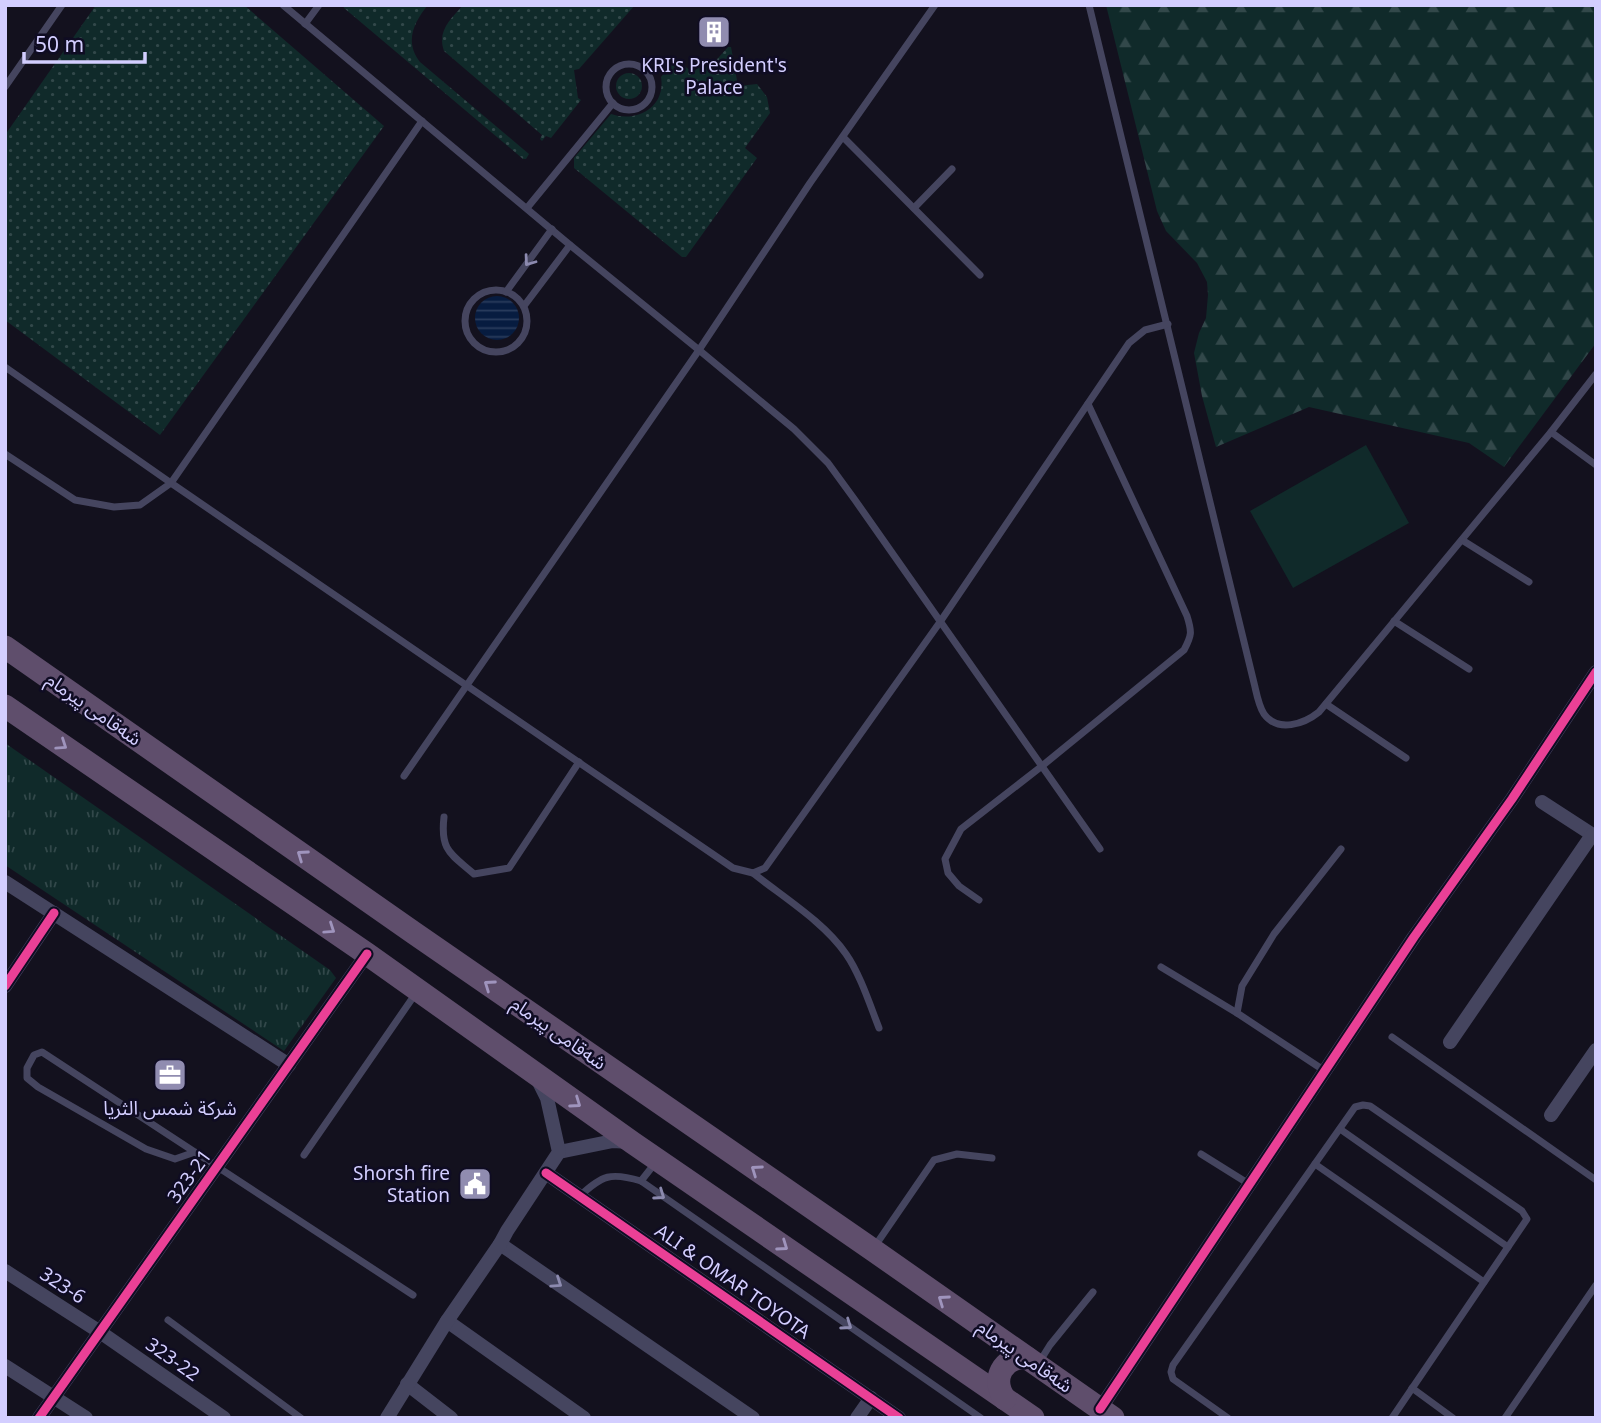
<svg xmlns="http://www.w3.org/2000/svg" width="1601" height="1423" viewBox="0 0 1601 1423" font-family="'Noto Sans','Noto Sans Arabic',sans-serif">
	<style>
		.grass { fill: url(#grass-dots) }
		.forest { fill: url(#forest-firs) }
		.park { fill: url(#park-tufts) }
		.pitch { fill: #102a2a }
		.water { fill: url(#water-rules) }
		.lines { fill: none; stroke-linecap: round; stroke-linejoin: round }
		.service { stroke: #45455f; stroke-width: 7 }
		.minor { stroke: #45455f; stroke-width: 14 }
		.trunk { stroke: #5f4e6c; stroke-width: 23 }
		.cycleway-casing { stroke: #0f0c23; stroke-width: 13 }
		.cycleway { stroke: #ea4096; stroke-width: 9 }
		.oneway { stroke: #8c8aaf }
		.oneway2 { stroke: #9f94bd }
		.labels { text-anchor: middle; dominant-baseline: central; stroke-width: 5; stroke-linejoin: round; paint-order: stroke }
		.poi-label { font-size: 19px; fill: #d3ceff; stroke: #0f0c23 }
		.street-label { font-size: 19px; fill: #d3ceff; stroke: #0f0c23 }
	</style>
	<defs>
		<pattern id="grass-dots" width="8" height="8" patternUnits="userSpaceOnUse" patternTransform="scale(1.75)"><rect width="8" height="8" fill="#102a2a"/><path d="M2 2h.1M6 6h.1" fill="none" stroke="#32484a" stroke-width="1.8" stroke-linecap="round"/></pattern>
		<pattern id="forest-firs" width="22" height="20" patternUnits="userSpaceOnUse" patternTransform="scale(1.75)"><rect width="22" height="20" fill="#102a2a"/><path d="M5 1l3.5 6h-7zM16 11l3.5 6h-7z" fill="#32484a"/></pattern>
		<pattern id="park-tufts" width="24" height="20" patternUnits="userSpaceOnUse" patternTransform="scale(1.75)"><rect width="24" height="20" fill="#102a2a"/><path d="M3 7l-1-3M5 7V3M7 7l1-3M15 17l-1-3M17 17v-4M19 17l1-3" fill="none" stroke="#32484a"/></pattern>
		<pattern id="water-rules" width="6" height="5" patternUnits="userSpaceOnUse" patternTransform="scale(1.75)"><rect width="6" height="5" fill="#071c40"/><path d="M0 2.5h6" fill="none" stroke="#2a3c5d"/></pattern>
	</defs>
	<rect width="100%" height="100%" fill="#13111e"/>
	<!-- grass -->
	<g class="grass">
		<path d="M96,5H244L384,126L160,435L5,320V135Z"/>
		<path d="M343,5H428C414,22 404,42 420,62L529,154L526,159H523L344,8Z"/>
		<path d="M463,5H635L579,69L574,70L578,98L581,100L551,138L546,136L542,141L540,139L542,135L444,51C437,31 450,20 463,5Z"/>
		<path d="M728,47H731L738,86L757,84L767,97L770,113L745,148L757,158L686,257H682L574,168V158L611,114C637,123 666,107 661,77L676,59L692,72H694L700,65L710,67Z"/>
		<circle cx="629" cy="86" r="13"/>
	</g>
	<!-- forest -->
	<path class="forest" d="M1106,5H1596V343L1504,467L1469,443L1309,407L1216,447L1202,396L1194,353L1199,333L1206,318L1208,295L1207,282L1197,263L1166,231L1157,211Z"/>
	<!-- park -->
	<path class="park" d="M5,743L330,970L336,978L284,1051L5,865Z"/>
	<!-- pitch -->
	<path class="pitch" d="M1366,445L1409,523L1293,588L1250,511Z"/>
	<!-- water -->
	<circle class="water" cx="497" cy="318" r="22"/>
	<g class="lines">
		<!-- service -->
		<g class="service">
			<path d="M283,5L570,245L699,350L794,429L828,463L855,500L1100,849"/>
			<path d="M1089,5L1255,687C1257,696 1259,706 1264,714C1278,733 1304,724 1319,712L1551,432L1596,374"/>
			<path d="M305,24L319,5"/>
			<circle cx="629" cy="87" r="23"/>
			<path d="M5,87L62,5"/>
			<path d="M422,121L171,483L733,868L753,873L765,868L940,622L1129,343L1145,330L1168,324"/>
			<path d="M843,137L980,275"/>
			<path d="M527,208L613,103"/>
			<path d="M914,208L952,169"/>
			<circle cx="496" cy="321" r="31"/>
			<path d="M506,292L552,229"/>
			<path d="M524,306L570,245"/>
			<path d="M5,367L171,483L140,505L114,507L75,500L5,454"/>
			<path d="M1551,432L1596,465"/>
			<path d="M1462,540L1529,582"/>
			<path d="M1394,621L1469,669"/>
			<path d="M1326,704L1406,758"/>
			<path d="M404,776L699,350L810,183L935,5"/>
			<path d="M444,817C440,851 451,854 474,874L509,868L579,762"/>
			<path d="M753,873C783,897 824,922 846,954C860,974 870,1005 879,1028"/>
			<path d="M979,900L959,886L948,873L945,859L961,829L1042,766L1184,650C1192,635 1192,632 1187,616L1088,404"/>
			<path d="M1161,967L1237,1013"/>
			<path d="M1392,1037L1596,1180"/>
			<path d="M1325,1071L1237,1013L1242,986L1274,934L1341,849"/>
			<path d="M1340,1129L1508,1247"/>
			<path d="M195,1152L175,1159L146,1149L38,1087L27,1078V1068L34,1055L42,1052L413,1295"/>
			<path d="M1201,1154L1249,1184"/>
			<path d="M304,1155L416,993"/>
			<path d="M1315,1164L1484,1282"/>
			<path d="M641,1181L656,1162"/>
			<path d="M580,1196C602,1175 611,1172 641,1181L981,1418"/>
			<path d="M875,1246L934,1160L957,1154L992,1158"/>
			<path d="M168,1320L301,1418"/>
			<path d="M1040,1361L1050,1345L1093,1292"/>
			<path d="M1412,1388L1453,1418"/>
			<path d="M1228,1418L1173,1379L1171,1372L1173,1365L1355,1107L1363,1105L1370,1106L1522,1211L1527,1219L1392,1418"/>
			<path d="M1505,1418L1596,1285"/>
		</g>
		<!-- minor -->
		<g class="minor">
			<path d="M1542,802L1596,837"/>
			<path d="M5,882L289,1065"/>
			<path d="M5,986L54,913"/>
			<path d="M1450,1042L1592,835"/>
			<path d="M1551,1115L1596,1050"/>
			<path d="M559,1152L613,1141L630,1142"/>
			<path d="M546,1173L899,1418"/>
			<path d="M500,1244L753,1418"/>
			<path d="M5,1271L100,1332L224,1418"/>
			<path d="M447,1321L584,1418"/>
			<path d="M5,1366L86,1418"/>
			<path d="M407,1384L451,1418"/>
			<path d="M1100,1409L1414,937L1512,799L1596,672"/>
			<path d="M39,1418L367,954"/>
			<path d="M387,1418L447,1321L500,1244L507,1231L559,1152L547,1098L537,1078"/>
			<path d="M857,1418L871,1398"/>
		</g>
		<!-- trunk -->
		<g class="trunk">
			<path d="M5,647L414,933L873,1250L1113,1418"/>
			<path d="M5,706L367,954L633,1143L1033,1418"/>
			<path d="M1005,1399C991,1380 1002,1356 1027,1358"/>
		</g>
		<defs>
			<g id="cycleway">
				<path d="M5,986L54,913"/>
				<path d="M546,1173L899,1418"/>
				<path d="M1100,1409L1414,937L1512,799L1596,672"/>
				<path d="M39,1418L367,954"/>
			</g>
		</defs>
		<!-- cycleway casing -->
		<use href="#cycleway" class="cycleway-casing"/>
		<!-- cycleway -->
		<use href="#cycleway" class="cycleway"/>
	</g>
	<!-- one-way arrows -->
	<defs><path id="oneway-chevron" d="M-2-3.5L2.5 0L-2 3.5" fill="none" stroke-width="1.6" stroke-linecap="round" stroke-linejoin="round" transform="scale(1.75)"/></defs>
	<g class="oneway">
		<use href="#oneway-chevron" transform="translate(529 261) rotate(126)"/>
		<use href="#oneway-chevron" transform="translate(660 1195) rotate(35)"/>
		<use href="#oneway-chevron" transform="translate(557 1283) rotate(34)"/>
		<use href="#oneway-chevron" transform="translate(847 1325) rotate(35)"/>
	</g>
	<g class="oneway2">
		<use href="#oneway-chevron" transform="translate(62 745) rotate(34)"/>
		<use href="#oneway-chevron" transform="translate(302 855) rotate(-145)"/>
		<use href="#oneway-chevron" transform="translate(330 929) rotate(34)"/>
		<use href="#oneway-chevron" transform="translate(489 985) rotate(-145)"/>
		<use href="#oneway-chevron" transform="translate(576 1103) rotate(35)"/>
		<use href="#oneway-chevron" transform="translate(756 1170) rotate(-145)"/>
		<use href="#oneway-chevron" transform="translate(783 1246) rotate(35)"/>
		<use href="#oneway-chevron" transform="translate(943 1300) rotate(-145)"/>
	</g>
	<!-- icons -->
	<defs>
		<symbol id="building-square" viewBox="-11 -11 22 22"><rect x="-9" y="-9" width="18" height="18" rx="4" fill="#908cb0" stroke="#0f0c23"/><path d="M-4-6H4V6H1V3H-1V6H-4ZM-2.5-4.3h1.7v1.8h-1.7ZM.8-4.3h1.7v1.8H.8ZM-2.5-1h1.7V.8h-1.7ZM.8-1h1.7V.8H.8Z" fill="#fff"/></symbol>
		<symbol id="office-square" viewBox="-11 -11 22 22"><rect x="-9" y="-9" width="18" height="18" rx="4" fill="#908cb0" stroke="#0f0c23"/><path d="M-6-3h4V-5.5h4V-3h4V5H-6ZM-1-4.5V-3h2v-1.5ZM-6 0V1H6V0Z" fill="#fff"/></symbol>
		<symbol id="civic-square" viewBox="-11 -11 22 22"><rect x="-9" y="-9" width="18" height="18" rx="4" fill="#908cb0" stroke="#0f0c23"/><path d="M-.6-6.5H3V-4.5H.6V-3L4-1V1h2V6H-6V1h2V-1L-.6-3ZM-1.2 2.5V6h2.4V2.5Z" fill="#fff"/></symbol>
	</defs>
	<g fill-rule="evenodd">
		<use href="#building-square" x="695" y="13" width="38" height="38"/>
		<use href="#office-square" x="151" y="1056" width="38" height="38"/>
		<use href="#civic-square" x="456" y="1165" width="38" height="38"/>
	</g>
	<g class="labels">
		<!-- poi labels -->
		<g class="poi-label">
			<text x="714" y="65">KRI's President's<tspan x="714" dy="22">Palace</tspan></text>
			<text x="170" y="1108">شركة شمس الثريا</text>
			<text x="450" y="1173" text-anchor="end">Shorsh fire<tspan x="450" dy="22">Station</tspan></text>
		</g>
		<!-- street labels -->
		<g class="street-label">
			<text transform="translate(94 709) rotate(35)">شەقامی پیرمام</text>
			<text transform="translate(559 1033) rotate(35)">شەقامی پیرمام</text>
			<text transform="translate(189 1176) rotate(-54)">323-21</text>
			<text transform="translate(733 1281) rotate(35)">ALI &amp; OMAR TOYOTA</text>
			<text transform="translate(63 1285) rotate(33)">323-6</text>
			<text transform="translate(1025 1356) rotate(35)">شەقامی پیرمام</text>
			<text transform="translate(173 1359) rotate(35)">323-22</text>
		</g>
	</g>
	<!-- border -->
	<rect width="1601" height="1423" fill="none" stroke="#d3ceff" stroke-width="14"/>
	<!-- scale -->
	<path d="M24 52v10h121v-10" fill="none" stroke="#d3ceff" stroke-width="3.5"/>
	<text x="35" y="52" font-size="21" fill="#d3ceff" stroke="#0f0c23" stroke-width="5" paint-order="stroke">50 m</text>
</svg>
